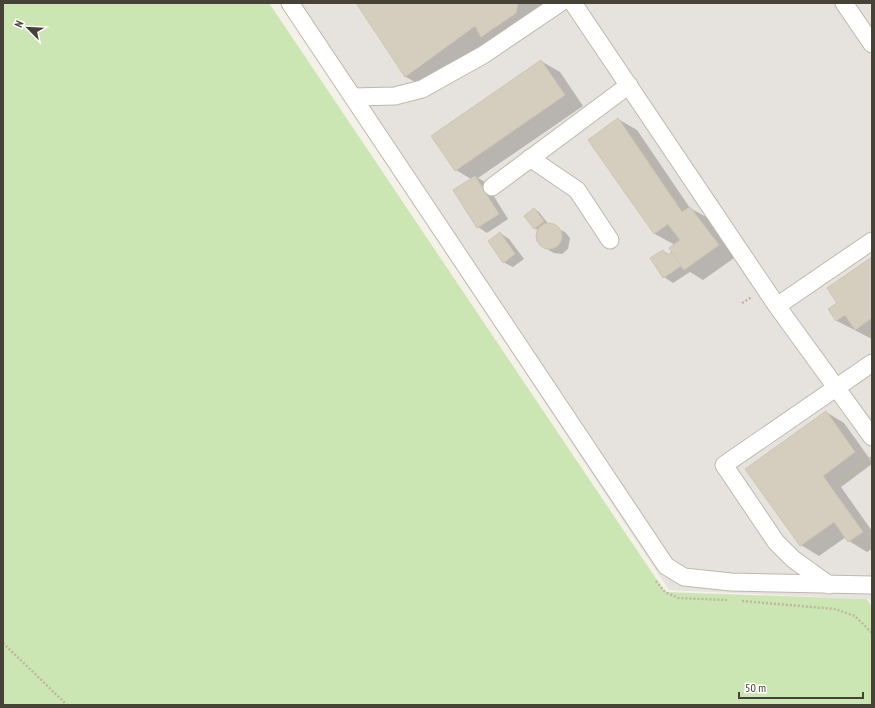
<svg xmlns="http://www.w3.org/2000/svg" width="875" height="708" viewBox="0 0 875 708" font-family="'PT Sans Narrow',sans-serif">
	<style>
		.industrial { fill: #e6e2dd }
		.green { fill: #cce6b3 }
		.shadow { fill: #0003 }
		.building { fill: #d5cdbe; stroke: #cfc6b2 }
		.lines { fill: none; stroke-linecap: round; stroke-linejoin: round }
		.minor-casing { stroke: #bfb9ab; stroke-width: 19 }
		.path { stroke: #c0b69d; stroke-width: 2.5; stroke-dasharray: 2 2; stroke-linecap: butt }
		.minor { stroke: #fff; stroke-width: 17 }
	</style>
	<rect width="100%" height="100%" fill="#f3f1e8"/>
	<!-- industrial -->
	<path class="industrial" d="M280,3H872V603L869,599L669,590Z"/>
	<!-- green -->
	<path class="green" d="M3,3H269L665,592L867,599L872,607V705H3Z"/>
	<!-- shadow -->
	<g class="shadow">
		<path d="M358,3H553L500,47L489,40L424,87L406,77Z"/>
		<path d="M541,61L560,72L583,106L478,178L485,182L508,219L487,233L478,227L471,179L456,170Z"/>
		<path d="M618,119L637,130L690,208L708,218L737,256L703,280L690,272L673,283L664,277L663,251L670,255L673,252L675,245L655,234L589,140Z"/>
		<path d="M534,209L539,212L549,225L565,232L570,238L568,249L562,254L554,253L545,248L537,239L538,230L534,228Z"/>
		<path d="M500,233L509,239L524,259L513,267L503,262Z"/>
		<path d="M872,258V339L837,321L829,309L838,303Z"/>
		<path d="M826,412L844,423L872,462V464L841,487L872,531V549L867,552L849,541L846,537L819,556L801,545Z"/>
	</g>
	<!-- building -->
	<g class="building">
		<path d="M356,3H518L516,13L481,37L475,26L405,77Z"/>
		<path d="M541,60L565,95L455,171L431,136Z"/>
		<path d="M618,118L682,212L690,207L719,245L684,270L669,248L680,240L668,224L654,234L588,140Z"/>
		<path d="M475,176L499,214L477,228L453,190Z"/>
		<path d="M534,208L544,221L534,229L524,216Z"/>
		<circle cx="549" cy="236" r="13"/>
		<path d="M500,232L515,254L503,263L488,241Z"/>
		<path d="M663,250L667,255L672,252L681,266L663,278L650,258Z"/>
		<path d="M872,257V318L855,330L845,315L836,321L828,309L837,303L827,288Z"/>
		<path d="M826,411L855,452L823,476L863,532L848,542L834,522L800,546L745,469Z"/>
	</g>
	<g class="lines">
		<defs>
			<g id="minor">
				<path d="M290,3L666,566L684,577L731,582L872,585"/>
				<path d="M573,3L777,306L872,437"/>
				<path d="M844,3L872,44"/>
				<path d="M353,97L395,96L422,89L483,55L560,3"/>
				<path d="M530,158L577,190L610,240"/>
				<path d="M492,187L629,85"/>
				<path d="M777,306L872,241"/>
				<path d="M829,585L793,559L776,542L724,465L872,363"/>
			</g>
		</defs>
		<!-- minor casing -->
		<use href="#minor" class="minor-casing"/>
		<!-- path -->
		<g class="path">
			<path d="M742,303L752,297"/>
			<path d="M832,488L872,457"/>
			<path d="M656,581L665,592L678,598L727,600"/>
			<path d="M742,601L835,609L855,616L872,633"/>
			<path d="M3,643L67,705"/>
		</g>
		<!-- minor -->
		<use href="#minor" class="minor"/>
	</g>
	<!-- border -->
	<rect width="875" height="708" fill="none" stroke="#474237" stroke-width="8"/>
	<!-- north arrow -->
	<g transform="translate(28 28) rotate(294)" stroke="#ffffff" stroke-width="3" paint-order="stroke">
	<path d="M0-3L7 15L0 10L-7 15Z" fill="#474237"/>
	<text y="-6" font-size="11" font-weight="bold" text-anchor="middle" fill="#474237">N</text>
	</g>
	<!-- scale -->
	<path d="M739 692v6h124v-6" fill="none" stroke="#474237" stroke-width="2"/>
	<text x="745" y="692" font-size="12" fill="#474237" stroke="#ffffff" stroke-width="3" paint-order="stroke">50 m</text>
</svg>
